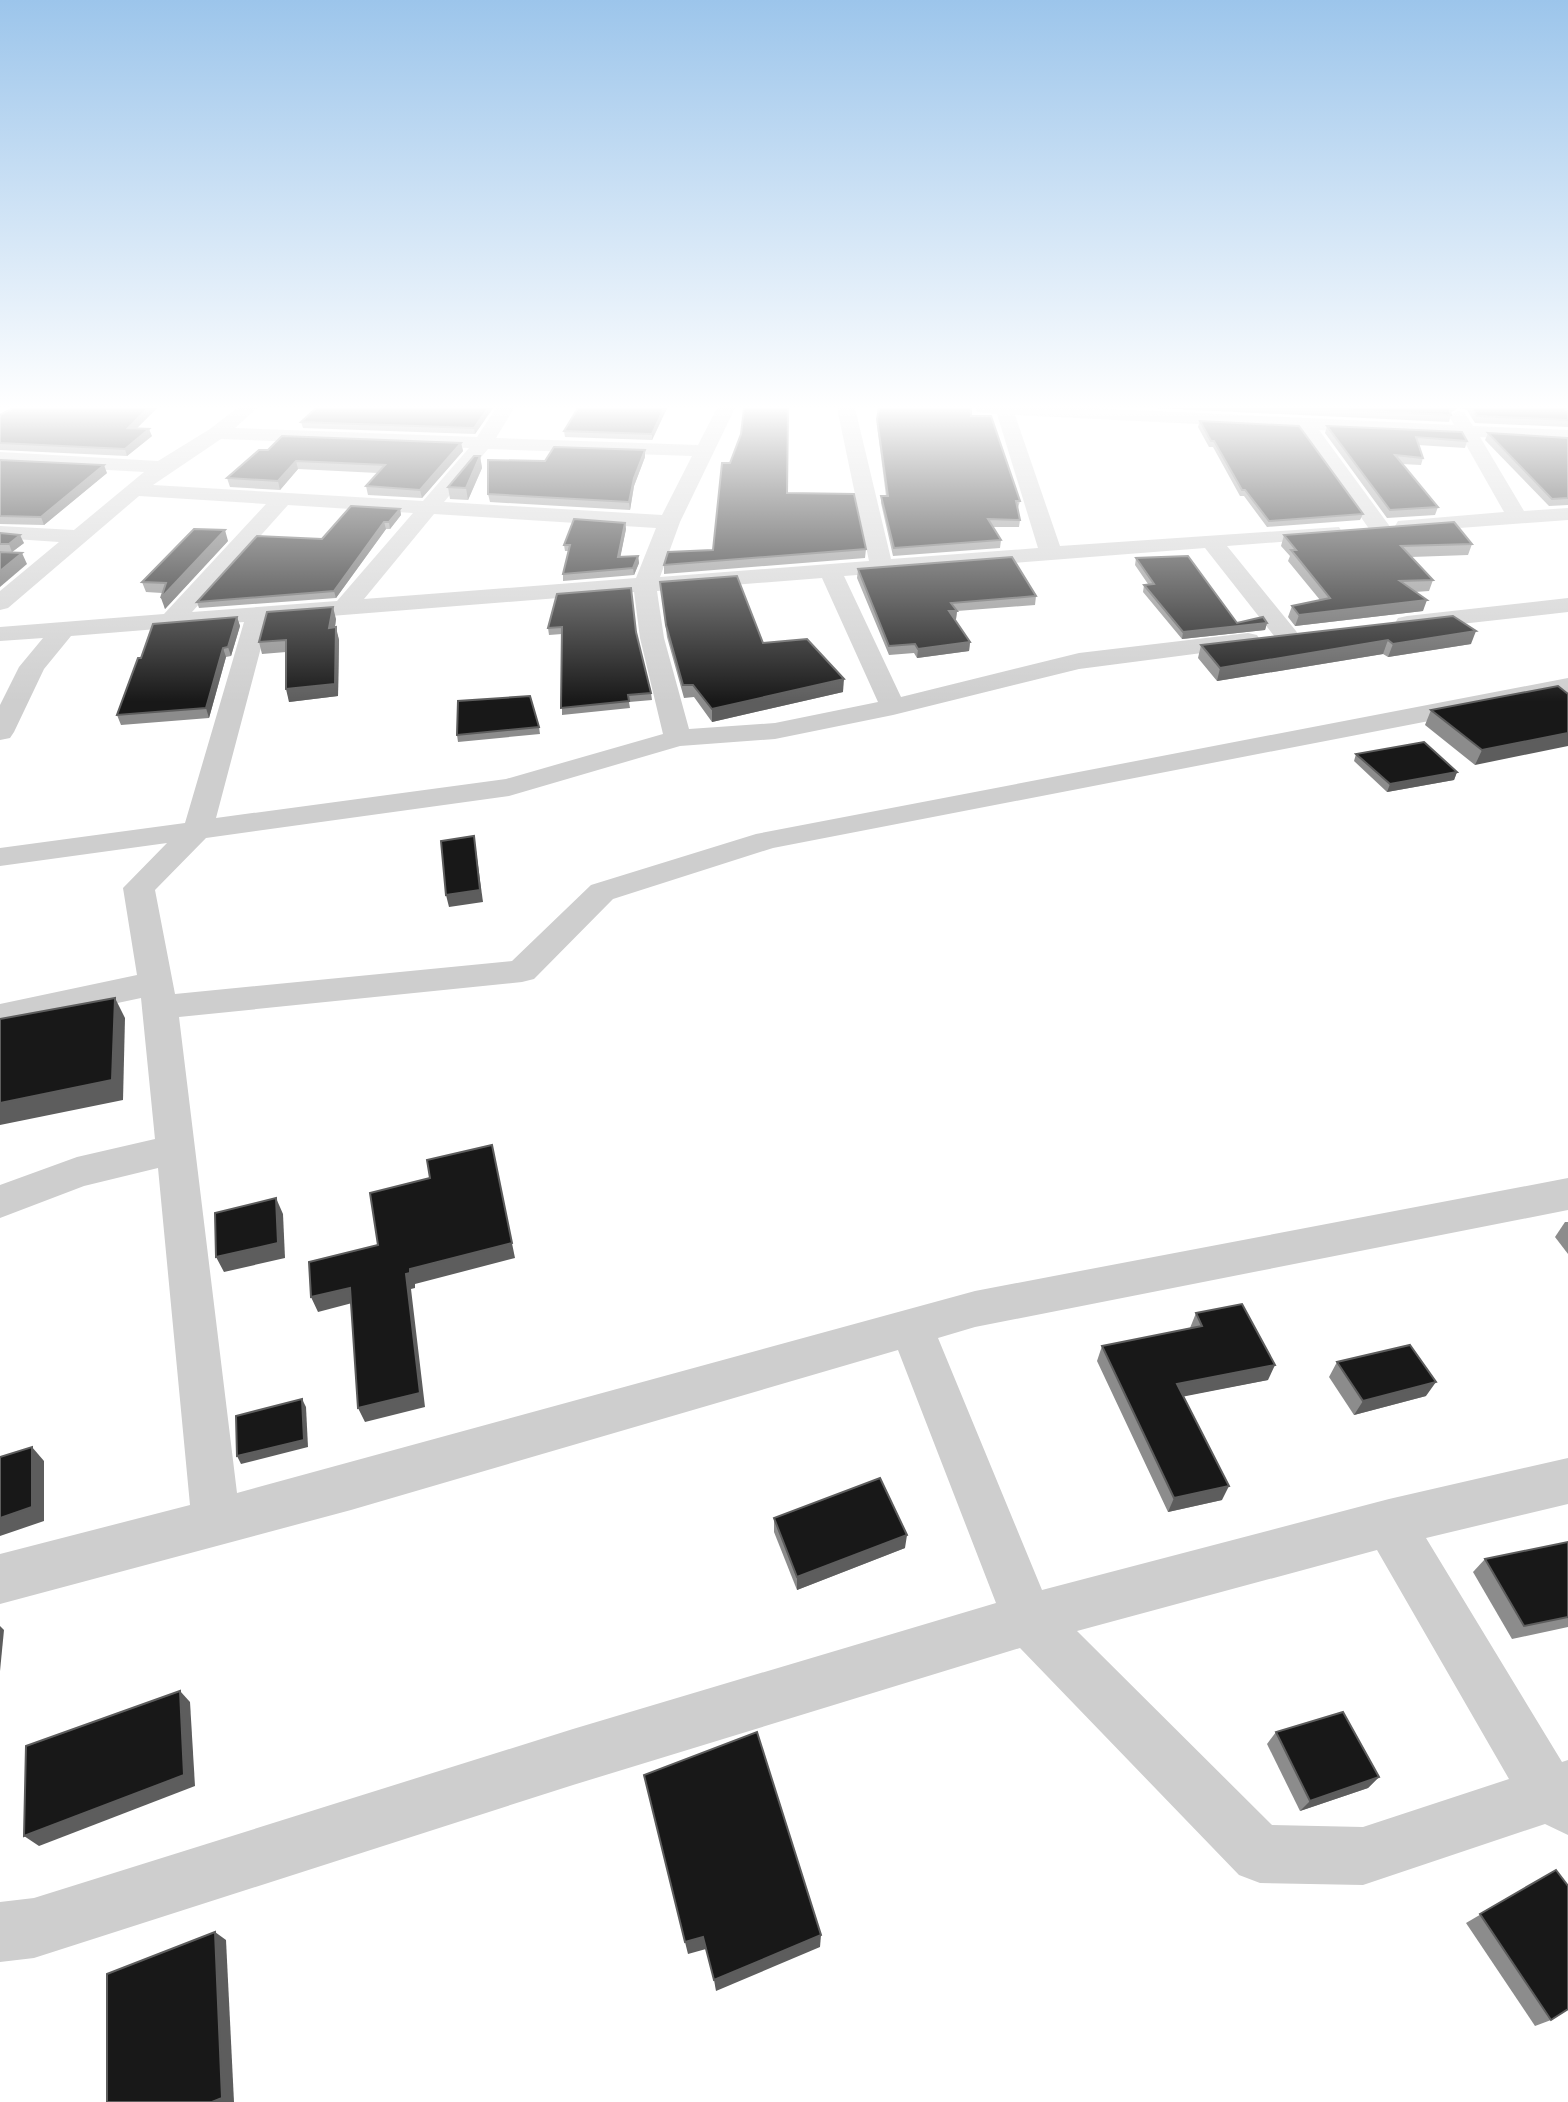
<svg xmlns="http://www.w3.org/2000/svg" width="1568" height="2102" viewBox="0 0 1568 2102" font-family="Rubik,sans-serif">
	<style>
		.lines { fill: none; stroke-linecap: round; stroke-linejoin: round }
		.street { fill: #cecece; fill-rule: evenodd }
		.wall { fill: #8c8c8c }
		.shaded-wall { fill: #5d5d5d }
		.building { fill: #181818; stroke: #5d5d5d; stroke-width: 2 }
	</style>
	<rect width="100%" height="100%" fill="#fff"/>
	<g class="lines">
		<!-- street -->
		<g class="street">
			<path d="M237,408H257L235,428L477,437L496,408H514L496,438L698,445L717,408H735L680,522L660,577L869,561L837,408H855L891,559L1038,548L997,414L977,412L974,408H1093L1454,425L1449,416L1458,411L1464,412L1473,426L1568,430V442L1480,437L1524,511L1568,508V520L1406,532L1398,531L1395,526L1398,521L1504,512L1461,436L1319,430L1391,528L1380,534L1372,533L1299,429L1015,415L1060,546L1339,527L1342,532L1339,537L1331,538L1227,546L1296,631L1299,636L1296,641H1278L1205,548L844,576L901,697L1079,653L1248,633L1257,635L1260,640L1257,645L1248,647L1079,669L893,715L775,739L680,746L509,796L206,838L155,890L175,994L512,961L591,885L756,834L1568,678V694L773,848L613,899L534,979L522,982L179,1017L237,1493L975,1291L1568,1178V1210L975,1327L938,1338L1042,1590L1389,1499L1568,1458V1504L1426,1538L1562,1762L1568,1760V1835L1545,1824L1363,1885L1260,1883L1239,1875L1020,1648L573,1785L34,1958L0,1962V1902L34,1898L573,1729L996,1603L898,1350L351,1510L0,1604V1554L190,1505L158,1168L84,1186L0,1218V1185L77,1157L155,1139L141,998L0,1028V1004L137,975L123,888L167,843L0,866V848L185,823L244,622L71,636L44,669L14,732L10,738L0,740V705L19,667L43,638L0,641V627L164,614L266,504L139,496L8,608L0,610V591L59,542L0,538V526L74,530L144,472L0,464V452L158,461L210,429ZM221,439L469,448L423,501L153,485ZM488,449L692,456L662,515L444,502ZM288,505L413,513L337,601L192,612ZM434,514L656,528L636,578L364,599ZM822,578L878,702L775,723L689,729L664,638L657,591ZM634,592L640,638L663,734L506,779L216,818L268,621ZM1377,1550L1509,1779L1363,1827L1272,1825L1077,1631Z"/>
			<path d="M1568,598V612L1407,630L1398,628L1395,623L1398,618L1407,616Z"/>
		</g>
	</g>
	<!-- wall -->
	<g class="wall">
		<path d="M157,408L137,428L152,436L127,456L0,450V415Z"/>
		<path d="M493,408L475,434L303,428L301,422Z"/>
		<path d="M667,408L652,440L565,437L564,431Z"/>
		<path d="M1152,408H1564L1568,412V427L1475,423L1467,410L1458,408L1450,413L1451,415L1449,422Z"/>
		<path d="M971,416L1020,501L1018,508L1020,520L1019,527H993L1001,540L1000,548L893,556L881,503V496H886L877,425V419Z"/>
		<path d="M1200,421L1363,514L1360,520L1267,527L1244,496H1240L1213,447H1209L1198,427Z"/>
		<path d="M1327,426L1467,441L1465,448L1418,445L1423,458L1421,465L1402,464L1438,507L1435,515L1387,518L1325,433Z"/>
		<path d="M1488,433L1568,438V505L1549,506L1485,440Z"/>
		<path d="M741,434L787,493L866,549L865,558L664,574V565L713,550L730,463Z"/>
		<path d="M461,443L463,451L422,498L368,495L366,486L378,473L298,469L280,490L230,487L227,478L259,450Z"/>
		<path d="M645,450V457L634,486L630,510L490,502L488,494L545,461Z"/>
		<path d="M480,456L482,468L468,500L450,499L448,487Z"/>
		<path d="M0,460L107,473L44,525L0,524Z"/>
		<path d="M400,509L401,515L390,529H386L336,598L199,608L197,602L322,539Z"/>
		<path d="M625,523L626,529L620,557L638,556L639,563L634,575L563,581V574L569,551H565L564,545Z"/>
		<path d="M0,533L24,543L12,552L0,551Z"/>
		<path d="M1284,535L1472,544L1468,555L1411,557L1433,580L1429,591L1415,592L1423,611L1295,626L1288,617L1292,606L1320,600L1288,561L1290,556L1281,546Z"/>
		<path d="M228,541L165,609L162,593L146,592L142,582Z"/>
		<path d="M1136,558L1237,623H1267L1265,630L1182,639L1143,592L1144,585L1148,584L1135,565Z"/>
		<path d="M858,569L1036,596L1035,605L957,611L956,619L954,620L970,642L969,651L917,658L914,653L889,655L857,578Z"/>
		<path d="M660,582L763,643L843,692L712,722L694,697L684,698L667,637Z"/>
		<path d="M557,594L651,693L652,700L629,702L630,708L562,715V634L549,635L548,628Z"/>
		<path d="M1453,616L1471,644L1388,657L1383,654L1217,681L1198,658L1201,645Z"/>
		<path d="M237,617L240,626L231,656L226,657L209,718L121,725L117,715L141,658Z"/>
		<path d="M336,619L335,627L339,640L338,696L289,702L286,652L262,654L259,642Z"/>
		<path d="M1568,694L1475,765L1425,725L1431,710Z"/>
		<path d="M539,727L540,734L458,742L457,735Z"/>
		<path d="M1356,754L1457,772L1454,780L1387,792L1354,761Z"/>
		<path d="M1565,1222H1568V1254L1555,1237Z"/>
		<path d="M1196,1313L1268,1380L1183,1396L1222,1500L1168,1512L1097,1361L1102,1346L1190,1328Z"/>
		<path d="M1337,1362L1426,1396L1354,1415L1329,1377Z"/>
		<path d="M774,1518L905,1548L797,1590L774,1532Z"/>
		<path d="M1568,1542V1627L1512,1639L1473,1572L1485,1559Z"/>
		<path d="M1276,1732L1379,1777L1368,1788L1300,1811L1267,1744Z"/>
		<path d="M1556,1870L1551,2020L1535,2026L1466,1923Z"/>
	</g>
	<!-- shaded-wall -->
	<g class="shaded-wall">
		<path d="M148,408H157L130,435L128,428Z"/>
		<path d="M488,408H493L475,434L474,428Z"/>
		<path d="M664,408H667L652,440V434Z"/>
		<path d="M1449,408H1458L1446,415Z"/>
		<path d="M149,429L152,436L127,456L125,449Z"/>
		<path d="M461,443L463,451L422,498L420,490Z"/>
		<path d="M645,450V457L634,486L630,510L629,502L634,478Z"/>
		<path d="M480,456L482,468L468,500L466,488Z"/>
		<path d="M296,461L298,469L280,490L278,481Z"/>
		<path d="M104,465L107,473L44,525L41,517Z"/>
		<path d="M400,509L401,515L390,529L389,522Z"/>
		<path d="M384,522L386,529L336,598L334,591Z"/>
		<path d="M625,523L626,529L619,564L618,557Z"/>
		<path d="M225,530L228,541L165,609L161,598Z"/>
		<path d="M20,535L24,543L12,552L9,544Z"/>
		<path d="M22,553L27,564L0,587V571Z"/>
		<path d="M638,556L639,563L634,575L633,568Z"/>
		<path d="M1427,600L1423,611L1295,626L1299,615Z"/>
		<path d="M333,607L336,619L333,640L329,628Z"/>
		<path d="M949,611H957L956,619L948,620Z"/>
		<path d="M237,617L240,626L231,656L228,647Z"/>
		<path d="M1267,623L1265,630L1182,639L1183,632Z"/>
		<path d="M336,627L339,640L338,696L289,702L286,689Z"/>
		<path d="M1476,631L1471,644L1388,657L1393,644Z"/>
		<path d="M1388,640L1383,654L1217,681L1220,668Z"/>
		<path d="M970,642L969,651L917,658L918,649Z"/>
		<path d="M223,648L226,657L209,718L206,708Z"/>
		<path d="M844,679L843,692L712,722V709Z"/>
		<path d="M1568,733V746L1475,765L1482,750Z"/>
		<path d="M1457,772L1454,780L1387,792L1390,784Z"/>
		<path d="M474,836L483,902L449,907L446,895Z"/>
		<path d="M115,998L125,1018L123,1100L0,1125V1103Z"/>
		<path d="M495,1160L515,1258L415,1284V1288L411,1289L425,1407L365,1422L358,1408L406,1274Z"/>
		<path d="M276,1198L283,1214L285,1258L224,1272L216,1257Z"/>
		<path d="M350,1288L356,1302L318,1312L311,1297Z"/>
		<path d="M1275,1365L1268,1380L1171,1399L1177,1384Z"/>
		<path d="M1436,1382L1426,1396L1354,1415L1363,1401Z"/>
		<path d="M302,1399L306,1407L308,1447L241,1464L237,1456Z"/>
		<path d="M32,1447L44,1461V1521L0,1536V1518Z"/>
		<path d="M1229,1486L1222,1500L1168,1512L1174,1498Z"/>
		<path d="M907,1535L905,1548L797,1590V1577Z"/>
		<path d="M0,1626L4,1630L0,1671Z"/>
		<path d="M180,1691L190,1702L195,1786L39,1846L24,1836Z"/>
		<path d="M1379,1777L1368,1788L1300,1811L1310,1801Z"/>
		<path d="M215,1932L226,1940L234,2102H212Z"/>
		<path d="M821,1935L820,1947L716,1991L714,1980Z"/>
		<path d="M703,1937L706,1949L688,1954L685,1942Z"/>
	</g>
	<!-- building -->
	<g class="building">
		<path d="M13,408H148L128,428L149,429L125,449L0,443V415Z"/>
		<path d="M316,408H488L474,428L301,422Z"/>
		<path d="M578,408H664L652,434L564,431Z"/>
		<path d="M744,408H788L787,493L854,494L866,549L664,565L668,552L713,550L722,463H730L741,434Z"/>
		<path d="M879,408H971V416H991L1020,501H1016L1020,520L988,519L1001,540L894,548L881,496H888L877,419Z"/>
		<path d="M1302,408H1449L1451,415Z"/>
		<path d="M1472,408H1564L1568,412V420L1477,416Z"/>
		<path d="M1200,421L1299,426L1363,514L1269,521L1245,490H1242L1214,441H1211Z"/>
		<path d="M1327,426L1462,432L1467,441L1416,437L1423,458L1395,455L1438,507L1390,510Z"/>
		<path d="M1488,433L1568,438V498L1552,499Z"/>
		<path d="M282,436L461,443L420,490L366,486L385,465L296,461L278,481L227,478L259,450H268Z"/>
		<path d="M554,447L645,450L634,478L629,502L488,494V460L545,461Z"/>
		<path d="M474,456H480L466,488L448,487Z"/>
		<path d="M0,460L104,465L41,517L0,516Z"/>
		<path d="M351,506L400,509L389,522H384L334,591L197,602L257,536L322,539Z"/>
		<path d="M574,519L625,523L618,557L638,556L633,568L563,574L570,545H564Z"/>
		<path d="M1454,522L1472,544L1401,546L1433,580L1400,581L1427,600L1299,615L1292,606L1330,598L1291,550H1296L1284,535Z"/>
		<path d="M194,529L225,530L161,598L166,583L142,582Z"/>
		<path d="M0,533L20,535L9,544H0Z"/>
		<path d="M0,552L22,553L0,571Z"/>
		<path d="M1188,556L1237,623L1263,617L1267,623L1183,632L1144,585L1154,584L1136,558Z"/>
		<path d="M1012,557L1036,596L951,603L957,611H949L970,642L918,649L915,644L889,646L858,569Z"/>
		<path d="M737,576L763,643L807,639L844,679L712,709L693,685H683L666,625L660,582Z"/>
		<path d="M631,588L636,632L651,693L628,695L629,701L561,708L562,627L548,628L557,594Z"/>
		<path d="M333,607L329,628L336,627L335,684L286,689V640L259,642L267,612Z"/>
		<path d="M1453,616L1476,631L1393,644L1388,640L1220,668L1201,645Z"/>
		<path d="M237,617L228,647L223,648L206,708L117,715L138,658H141L153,624Z"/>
		<path d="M1558,686L1568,694V733L1482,750L1431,710Z"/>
		<path d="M530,696L539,727L457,735L458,701Z"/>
		<path d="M1424,742L1457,772L1390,784L1356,754Z"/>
		<path d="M474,836L480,890L446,895L441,841Z"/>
		<path d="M115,998L112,1080L0,1103V1019Z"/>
		<path d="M492,1145L512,1243L410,1269V1273L406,1274L420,1393L358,1408L350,1288L311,1297L309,1262L378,1245L370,1193L430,1178L427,1160Z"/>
		<path d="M276,1198L278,1243L216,1257L215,1213Z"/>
		<path d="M1242,1304L1275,1365L1177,1384L1229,1486L1174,1498L1102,1346L1202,1326L1196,1313Z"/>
		<path d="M1410,1345L1436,1382L1363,1401L1337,1362Z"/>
		<path d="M302,1399L304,1440L237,1456L236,1416Z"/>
		<path d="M32,1447V1507L0,1518V1457Z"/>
		<path d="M880,1478L907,1535L797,1577L774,1518Z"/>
		<path d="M1568,1542V1617L1524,1626L1485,1559Z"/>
		<path d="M180,1691L184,1775L24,1836L26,1746Z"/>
		<path d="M1343,1712L1379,1777L1310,1801L1276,1732Z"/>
		<path d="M757,1732L821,1935L714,1980L703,1937L685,1942L644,1775Z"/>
		<path d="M1556,1870L1568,1886V2009L1551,2020L1480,1914Z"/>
		<path d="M215,1932L222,2098L212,2102H107V1974Z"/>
	</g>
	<!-- sky -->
	<linearGradient id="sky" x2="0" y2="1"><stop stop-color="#9cc5eb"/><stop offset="0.58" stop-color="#fff"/><stop offset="1" stop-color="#fff" stop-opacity="0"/></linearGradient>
	<rect width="1568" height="702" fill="url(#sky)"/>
</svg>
